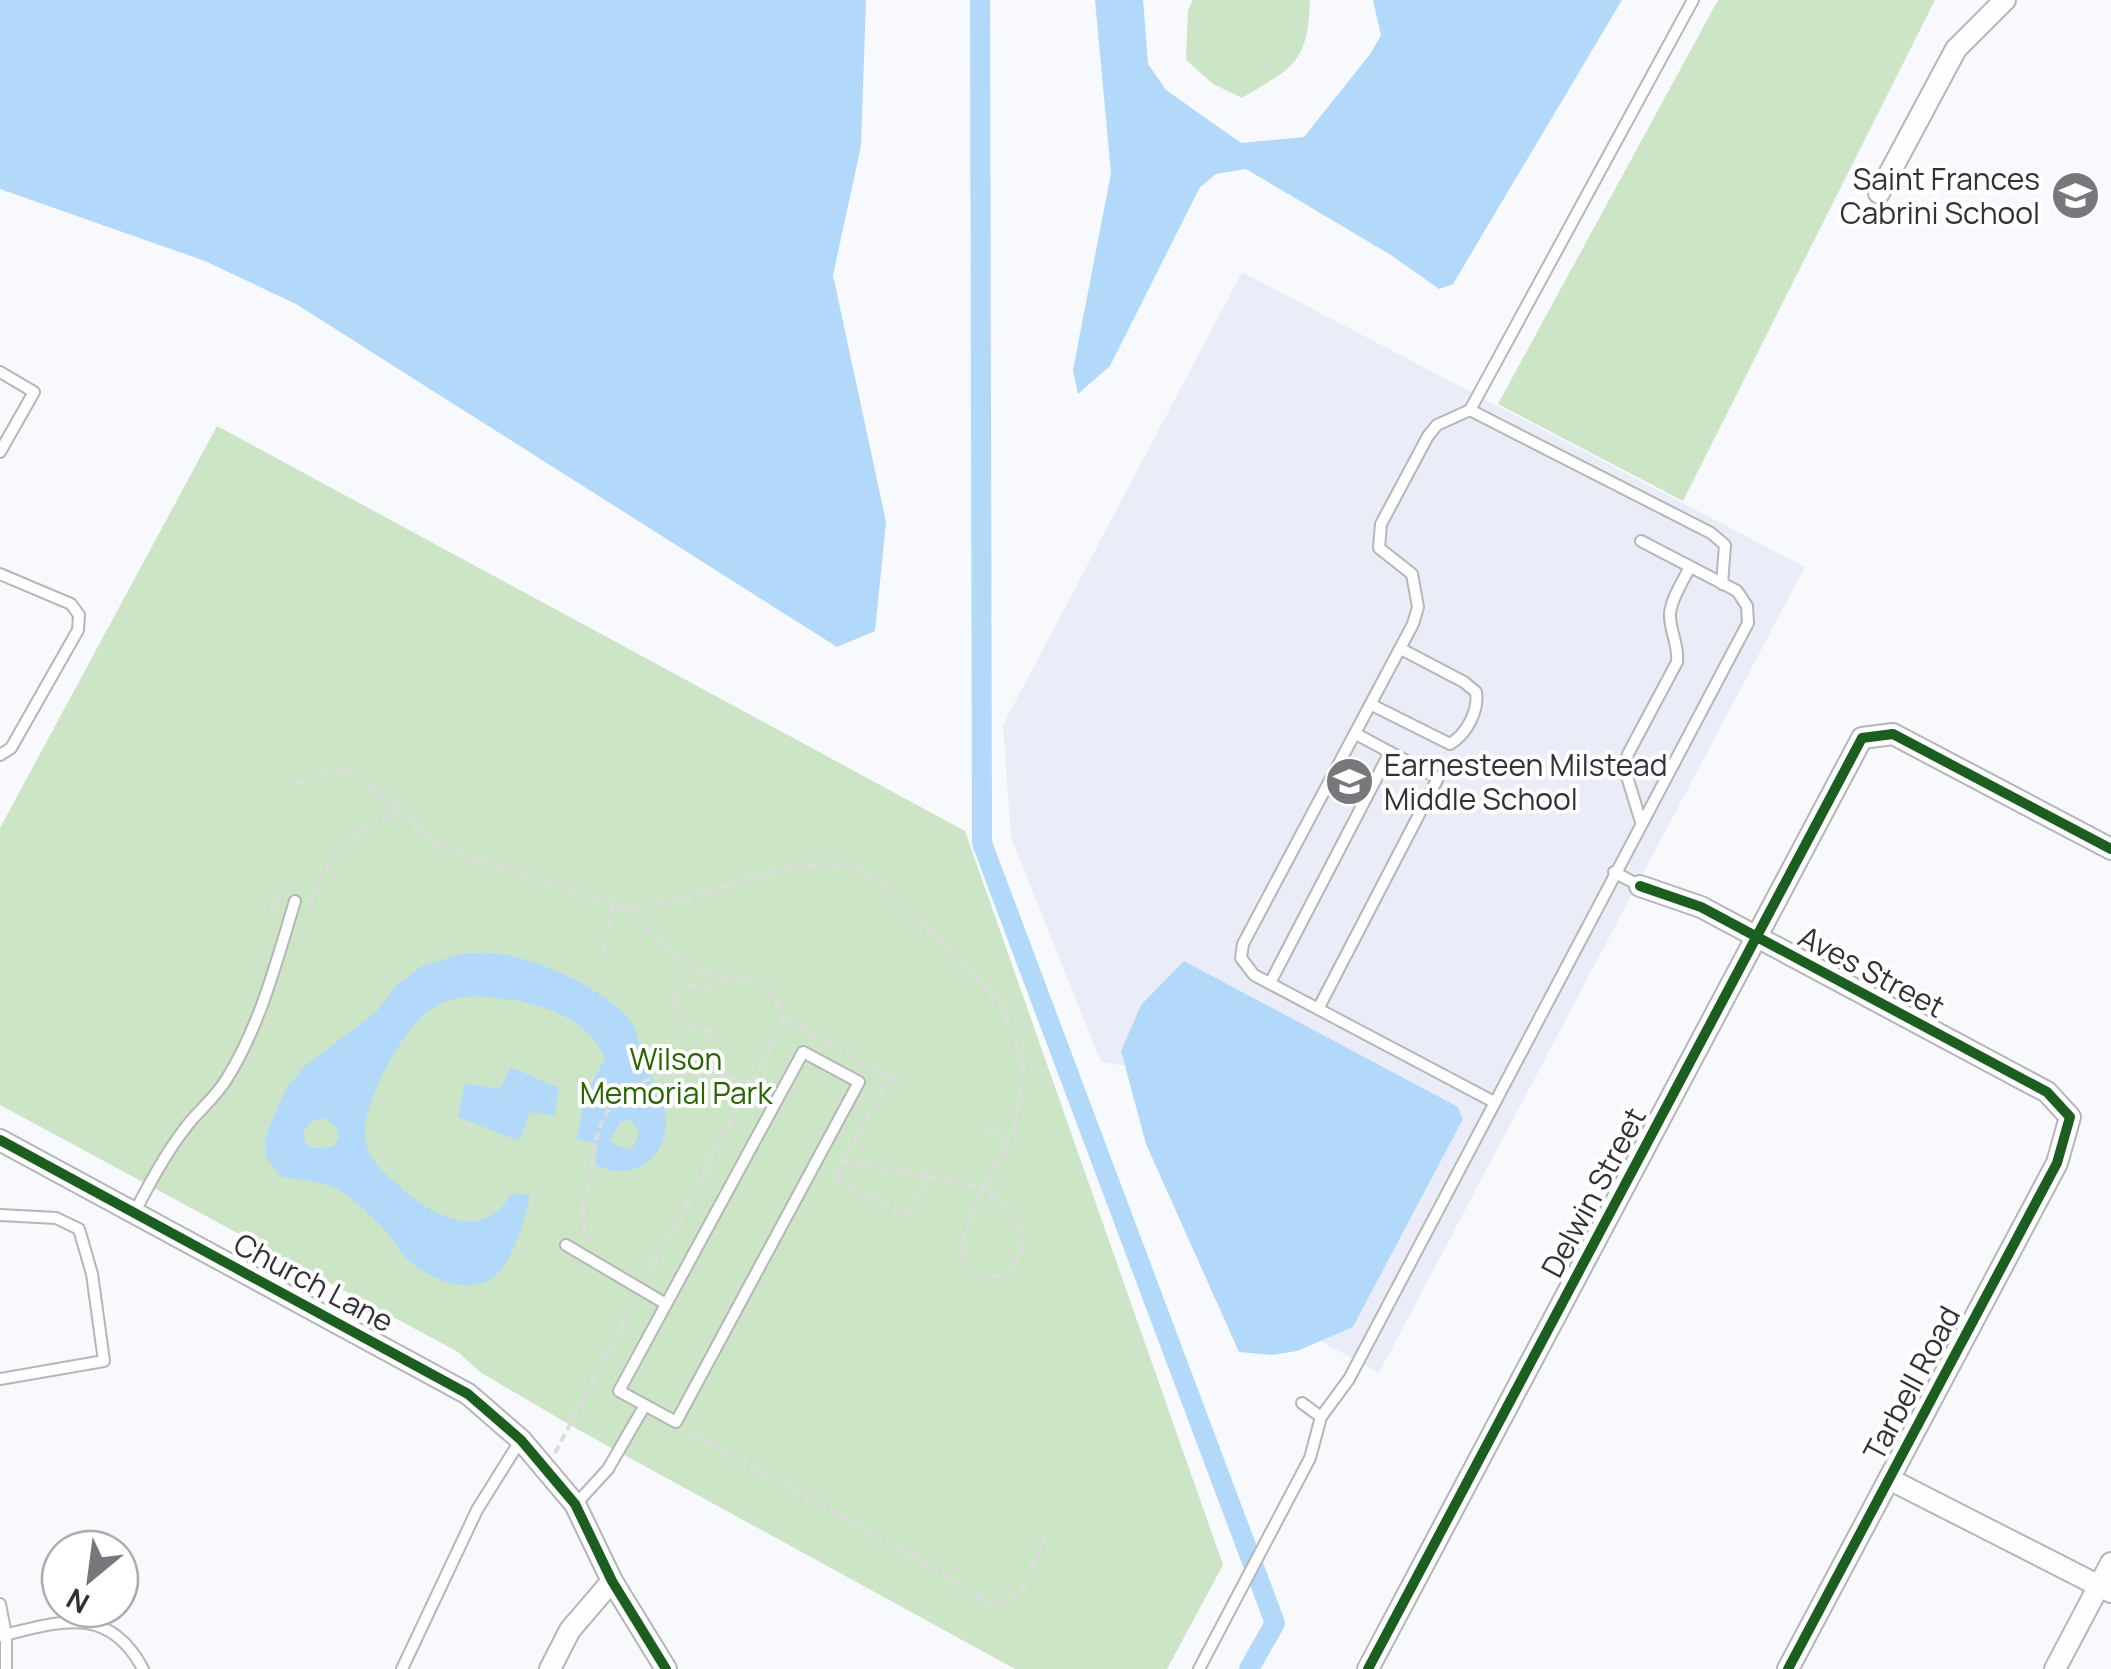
<svg xmlns="http://www.w3.org/2000/svg" width="2111" height="1669" viewBox="0 0 2111 1669" font-family="Manrope,sans-serif">
	<style>
		.built { fill: #eaedf7 }
		.green { fill: #cce5c6 }
		.water { fill: #b2d9fa; fill-rule: evenodd }
		.lines { fill: none; stroke-linecap: round; stroke-linejoin: round }
		.canal { stroke: #b2d9fa; stroke-width: 20 }
		.service-casing { stroke: #b4b6b8; stroke-width: 14 }
		.minor-casing { stroke: #b4b6b8; stroke-width: 24 }
		.path { stroke: #ddddde; stroke-width: 4; stroke-dasharray: 8 5; stroke-linecap: butt }
		.service { stroke: #fefeff; stroke-width: 10 }
		.minor { stroke: #fefeff; stroke-width: 20 }
		.cycleway-casing { stroke: #fff; stroke-width: 16 }
		.cycleway { stroke: #1b5e20; stroke-width: 10 }
		.labels { text-anchor: middle; dominant-baseline: central; stroke-width: 8; stroke-linejoin: round; paint-order: stroke }
		.poi-label { font-size: 30px; fill: #313235; stroke: #fff; text-anchor: end }
		.street-label { font-size: 30px; fill: #313235; stroke: #fff }
		.park-label { font-size: 30px; fill: #266500; stroke: #fff }
	</style>
	<rect width="100%" height="100%" fill="#f7f9fc"/>
	<!-- built -->
	<path class="built" d="M1242,272L1805,567L1379,1373L1320,1341L1353,1327L1463,1119L1458,1107L1121,1051L1125,1066L1101,1062L1011,837L1003,725Z"/>
	<!-- green -->
	<g class="green">
		<path d="M1193,0H1310C1308,64 1293,67 1242,98L1213,84L1186,60L1188,10Z"/>
		<path d="M1718,0H1935L1683,501L1498,404Z"/>
		<path d="M217,426L965,831L1223,1565L1167,1669H1015L577,1429L480,1372L458,1352L0,1105V828Z"/>
	</g>
	<!-- water -->
	<g class="water">
		<path d="M0,0H866L861,146L833,275L886,522L875,631L837,647L296,304L205,261L0,189Z"/>
		<path d="M1095,0H1143L1148,64L1166,90L1241,143L1304,137L1371,53L1381,35L1373,0H1622L1453,284L1439,289L1391,255L1246,169L1216,174L1200,187L1110,366L1078,394L1073,370L1111,173Z"/>
		<path d="M463,953C476,953 490,952 502,954C540,960 607,990 631,1022C638,1032 639,1046 643,1058C649,1075 660,1091 664,1108C674,1154 637,1185 595,1165L598,1144L577,1139L584,1097L605,1059C591,1022 550,1007 513,1000C486,996 455,992 431,1009C403,1027 357,1110 366,1143C370,1162 384,1172 398,1185C432,1216 481,1245 512,1193L530,1196C526,1217 513,1260 497,1274C471,1299 426,1278 405,1257C398,1250 394,1240 387,1232C374,1218 356,1201 340,1191C323,1180 299,1181 280,1176L266,1157L265,1137L287,1087L305,1066L376,1012L396,986L420,967ZM325,1118L336,1127L339,1138L333,1147L314,1148L305,1143L304,1129L313,1121ZM631,1120L639,1132L632,1149L620,1147L610,1140L621,1122Z"/>
		<path d="M1184,961L1458,1107L1463,1119L1353,1327L1297,1351L1272,1355L1239,1352L1146,1144L1121,1051L1141,1005Z"/>
		<path d="M511,1067L559,1088L554,1116L530,1112L519,1141L458,1117L465,1083L500,1089Z"/>
	</g>
	<g class="lines">
		<!-- canal -->
		<path class="canal" d="M980,0L982,843L1275,1623L1249,1669"/>
		<defs>
			<g id="service">
				<path d="M0,372L34,392L0,452"/>
				<path d="M1470,410L1693,0"/>
				<path d="M0,574L71,604L79,615L78,630L11,748L0,755"/>
				<path d="M1372,705L1450,744C1467,734 1479,710 1476,692L1464,682L1401,649"/>
				<path d="M1641,822L1625,770L1628,754L1677,662C1679,644 1669,630 1670,613C1672,597 1683,581 1690,567"/>
				<path d="M1614,872L1640,886"/>
				<path d="M1270,983L1390,752"/>
				<path d="M1318,1009L1438,778L1356,734"/>
				<path d="M803,1052L859,1082L676,1422L619,1391Z"/>
				<path d="M1494,1102L1254,975L1241,958L1243,944L1413,624L1418,607L1412,574L1379,548L1381,524L1428,436L1437,425L1470,410L1711,533L1725,545L1722,584"/>
				<path d="M134,1213C150,1183 165,1154 186,1127C198,1111 215,1098 226,1080C260,1026 276,963 295,901"/>
				<path d="M0,1215L56,1218L79,1229L92,1274L104,1361L0,1379"/>
				<path d="M566,1245L666,1304"/>
				<path d="M1321,1417L1349,1379L1748,623L1747,606L1737,591L1641,541"/>
				<path d="M576,1504L608,1469L645,1405"/>
				<path d="M0,1604L6,1635V1669"/>
				<path d="M0,1636C59,1622 108,1603 143,1669"/>
				<path d="M402,1669L477,1510L520,1441"/>
				<path d="M1199,1669L1310,1458L1321,1417L1302,1403"/>
			</g>
			<g id="minor">
				<path d="M1879,193L1956,49L2005,0"/>
				<path d="M1640,886L1701,907L2047,1092L2070,1117L2057,1163L1788,1669"/>
				<path d="M0,1140L468,1394L521,1440L575,1504L612,1581L666,1669"/>
				<path d="M1889,1479L2111,1592"/>
				<path d="M550,1669L570,1630L612,1581"/>
				<path d="M1368,1669L1862,738L1893,734L2111,849"/>
				<path d="M2055,1669L2111,1563"/>
			</g>
		</defs>
		<!-- service casing -->
		<use href="#service" class="service-casing"/>
		<!-- minor casing -->
		<use href="#minor" class="minor-casing"/>
		<!-- path -->
		<g class="path">
			<path d="M296,783C309,780 322,773 335,772C361,769 384,796 401,812"/>
			<path d="M310,906C330,853 347,831 401,812L426,835L451,851L626,909L683,899L793,866L845,864L876,879L998,1000L1012,1029L1024,1070L1014,1130L984,1187L962,1242L964,1264L982,1279L1008,1274L1024,1245L1017,1220L984,1187L844,1161"/>
			<path d="M272,909L276,896L281,897"/>
			<path d="M626,909L655,939L690,965L719,976L753,981L770,991L785,1020L903,1084"/>
			<path d="M604,953L613,904"/>
			<path d="M708,1043L712,1031L683,1025L673,1013C674,984 691,983 714,988L719,976"/>
			<path d="M889,1078L834,1178L907,1215L928,1176"/>
			<path d="M982,1127L1008,1141"/>
			<path d="M590,1242C577,1221 586,1198 590,1175C592,1160 594,1144 599,1130C623,1061 696,1070 752,1082"/>
			<path d="M648,1276L785,1020"/>
			<path d="M693,1434L913,1556L987,1602L998,1603L1019,1595L1046,1536"/>
			<path d="M555,1453L634,1302"/>
		</g>
		<!-- service -->
		<use href="#service" class="service"/>
		<!-- minor -->
		<use href="#minor" class="minor"/>
		<defs>
			<g id="cycleway">
				<path d="M1640,886L1701,907L2047,1092L2070,1117L2057,1163L1788,1669"/>
				<path d="M0,1140L468,1394L521,1440L575,1504L612,1581L666,1669"/>
				<path d="M1368,1669L1862,738L1893,734L2111,849"/>
			</g>
		</defs>
		<!-- cycleway casing -->
		<use href="#cycleway" class="cycleway-casing"/>
		<!-- cycleway -->
		<use href="#cycleway" class="cycleway"/>
	</g>
	<!-- icons -->
	<defs>
		<symbol id="school-disc" viewBox="-11 -11 22 22"><circle r="9.5" fill="#76787b" stroke="#fff"/><path d="M0-5L7-2L0 1L-7-2ZM-4 1L0 2.5L4 1V4Q0 6-4 4Z" fill="#fff"/></symbol>
	</defs>
	<g fill-rule="evenodd">
		<use href="#school-disc" x="2048" y="168" width="55" height="55"/>
		<use href="#school-disc" x="1322" y="754" width="55" height="55"/>
	</g>
	<g class="labels">
		<!-- poi labels -->
		<g class="poi-label">
			<text x="2040" y="178">Saint Frances<tspan x="2040" dy="34">Cabrini School</tspan></text>
			<text x="1384" y="764" text-anchor="start">Earnesteen Milstead<tspan x="1384" dy="34">Middle School</tspan></text>
		</g>
		<!-- street labels -->
		<g class="street-label">
			<text transform="translate(1872 971) rotate(28)">Aves Street</text>
			<text transform="translate(1593 1192) rotate(-62)">Delwin Street</text>
			<text transform="translate(314 1282) rotate(28)">Church Lane</text>
			<text transform="translate(1911 1383) rotate(-62)">Tarbell Road</text>
		</g>
		<!-- park labels -->
		<g class="park-label">
			<text x="676" y="1058">Wilson<tspan x="676" dy="34">Memorial Park</tspan></text>
		</g>
	</g>
	<!-- north arrow -->
	<g transform="translate(90 1579) rotate(209)"><circle r="48" fill="#ffffff" stroke="#adadae" stroke-width="2.5"/>
	<path d="M0-8L18 38L0 25L-18 38Z" fill="#76787b"/>
	<text y="-15" font-size="28" font-weight="bold" text-anchor="middle" fill="#313235">N</text>
	</g>
</svg>
